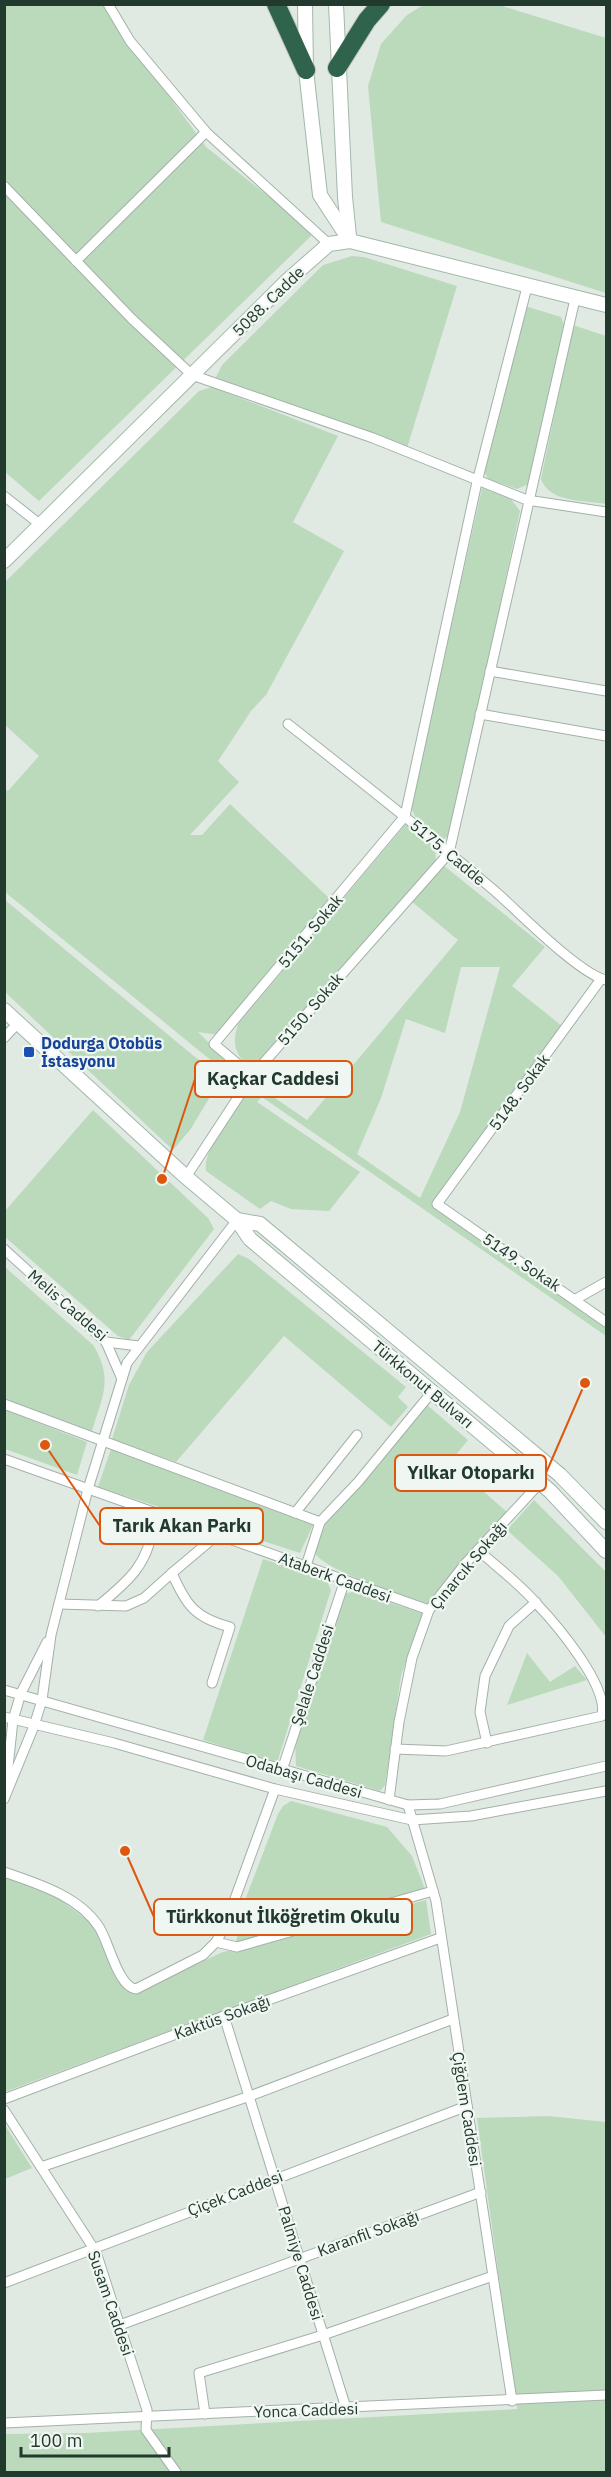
<svg xmlns="http://www.w3.org/2000/svg" width="611" height="2477" viewBox="0 0 611 2477" font-family="'IBM Plex Sans',sans-serif">
	<style>
		.green { fill: #badabb; fill-rule: evenodd }
		.lines { fill: none; stroke-linecap: round; stroke-linejoin: round }
		.street-casing { stroke: #a3b1a9; stroke-width: 11 }
		.secondary-casing { stroke: #a2b8ab; stroke-width: 16 }
		.highway-casing { stroke: #bdc4c0; stroke-width: 20 }
		.street { stroke: #fff; stroke-width: 9 }
		.secondary { stroke: #fff; stroke-width: 14 }
		.highway { stroke: #30634c; stroke-width: 18 }
		.transit-dot { fill: #1a4fb4; stroke: #f0f7f2; stroke-width: 2 }
		.labels { text-anchor: middle; dominant-baseline: central; stroke-width: 4.5; stroke-linejoin: round; paint-order: stroke }
		.street-label { font-size: 16px; fill: #22392d; stroke: #f0f7f2 }
		.transit-label { font-size: 16px; font-weight: bold; fill: #164399; stroke: #f0f7f2; text-anchor: start }
		.leader { fill: none; stroke: #de570e; stroke-width: 2 }
		.callout-dot { fill: #de570e; stroke: #f0f7f2; stroke-width: 2 }
		.callout { fill: #f0f7f2; stroke: #de570e; stroke-width: 2 }
		.callout-label { font-size: 18px; text-anchor: middle; font-weight: bold; fill: #22392d }
	</style>
	<rect width="100%" height="100%" fill="#e0eae3"/>
	<!-- green -->
	<g class="green">
		<path d="M425,4L499,5L606,38V293L381,222L368,86L381,44L407,15Z"/>
		<path d="M5,5H103L206,147L310,229L311,236L39,501L5,472Z"/>
		<path d="M352,256L364,257L457,286L407,448L215,379L222,365L323,265Z"/>
		<path d="M525,306L561,317L564,325L529,484L517,489L488,479L484,471Z"/>
		<path d="M573,325L606,336V504C583,500 550,503 541,479Z"/>
		<path d="M212,387L338,436L293,522L344,551L266,695L251,711L218,761L239,782L190,835H202L230,804L329,898L219,1035L198,1032L229,1063L224,1071L5,892L4,788L8,791L39,756L5,725V582L199,391Z"/>
		<path d="M482,488L510,498L520,511L452,830L445,839H440L415,816L411,807Z"/>
		<path d="M405,825H410L435,850L436,861L256,1067H249C234,1053 232,1043 238,1024Z"/>
		<path d="M443,865L545,947L512,986L562,1026L434,1208L606,1328V1336L262,1097L257,1102L360,1172L329,1211L291,1209L271,1201L260,1209L206,1171C202,1149 239,1100 253,1083L307,1120L458,940L411,901ZM461,967H500L460,1112L420,1198L357,1154L381,1098L406,1019L445,1033Z"/>
		<path d="M5,900L195,1057L222,1077L190,1130L173,1150L5,992Z"/>
		<path d="M93,1110L208,1218L214,1229L129,1340L118,1336L5,1237V1211Z"/>
		<path d="M238,1254L249,1259L406,1387L398,1397L408,1407L391,1427L284,1336L176,1462L112,1439L129,1385L147,1352Z"/>
		<path d="M5,1267L93,1345C114,1379 102,1397 92,1431L5,1399Z"/>
		<path d="M427,1405L468,1440L450,1462L508,1513L441,1586L430,1604C407,1596 320,1570 314,1551L326,1523Z"/>
		<path d="M5,1410L87,1442L77,1475L5,1449Z"/>
		<path d="M111,1449L313,1525L300,1553L98,1487Z"/>
		<path d="M534,1500L606,1572V1637L558,1576L507,1530Z"/>
		<path d="M263,1559L326,1579L331,1590L277,1763L203,1740Z"/>
		<path d="M356,1591L423,1614L401,1676L385,1785L380,1791L296,1766L295,1739L344,1594Z"/>
		<path d="M527,1653L550,1682L575,1666L587,1680L507,1705Z"/>
		<path d="M291,1801L387,1827L412,1856L425,1889L236,1942L240,1925L237,1921L278,1814L283,1806Z"/>
		<path d="M4,1875L52,1894L93,1924L126,1991L136,1992L223,1952L264,1944L426,1900L431,1934L7,2091L4,2090Z"/>
		<path d="M548,2116L606,2122V2472H5V2434L85,2433L517,2409L477,2118Z"/>
		<path d="M5,2125L32,2168L5,2179H4Z"/>
	</g>
	<g class="lines">
		<defs>
			<g id="street">
				<path d="M108,4L130,41L206,132L329,244"/>
				<path d="M4,186L132,319L192,375L373,438L527,500L606,512"/>
				<path d="M76,261L206,132"/>
				<path d="M4,496L42,526"/>
				<path d="M490,671L606,691"/>
				<path d="M480,714L606,736"/>
				<path d="M288,724C358,779 428,834 496,892C520,913 578,973 606,980"/>
				<path d="M601,979L437,1204L606,1322"/>
				<path d="M4,1038L18,1023"/>
				<path d="M252,1076L214,1044L405,816L477,482L527,287"/>
				<path d="M186,1177L252,1076L449,853L575,299"/>
				<path d="M4,1249L106,1342L139,1346"/>
				<path d="M576,1299L606,1282"/>
				<path d="M106,1342L122,1379"/>
				<path d="M4,1404L320,1522"/>
				<path d="M4,1459L429,1610"/>
				<path d="M295,1513L357,1435"/>
				<path d="M306,1566L320,1522L358,1482L432,1392"/>
				<path d="M172,1573L210,1541"/>
				<path d="M59,1604L126,1606L144,1598L172,1573C186,1605 195,1618 230,1627L212,1683"/>
				<path d="M98,1606C129,1581 151,1562 153,1520"/>
				<path d="M4,1690L408,1805L440,1804L606,1766"/>
				<path d="M4,1717L114,1743L275,1789L412,1820L471,1816L606,1791"/>
				<path d="M487,1743L480,1712L485,1676L509,1626L536,1602"/>
				<path d="M395,1749L446,1751L602,1716C609,1686 556,1624 536,1603C519,1583 497,1567 478,1550"/>
				<path d="M282,1770L345,1580"/>
				<path d="M6,1786L13,1720L21,1693L47,1642"/>
				<path d="M4,1799L34,1726L42,1700L51,1635L88,1489L127,1363L237,1220"/>
				<path d="M389,1800L399,1722L412,1658L429,1610L465,1564L540,1483"/>
				<path d="M408,1805L436,1901L512,2401"/>
				<path d="M4,1872C38,1884 79,1896 99,1927C109,1942 118,1987 136,1989L203,1955L216,1942L225,1926L275,1789"/>
				<path d="M216,1942L237,1947L433,1891"/>
				<path d="M224,2016L346,2408"/>
				<path d="M4,2099L224,2016L440,1938"/>
				<path d="M4,2110L96,2252L147,2410L146,2430L176,2472"/>
				<path d="M41,2167L250,2096L453,2019"/>
				<path d="M4,2283L467,2106"/>
				<path d="M120,2325L481,2192"/>
				<path d="M205,2414L199,2373L323,2335L493,2276"/>
				<path d="M4,2423L606,2395"/>
			</g>
			<g id="secondary">
				<path d="M305,4L306,70L320,195L350,241"/>
				<path d="M336,4L345,197L349,236"/>
				<path d="M4,561L288,280L329,244L350,241L606,305"/>
				<path d="M4,1010L186,1177L237,1220L250,1239L550,1491L606,1551"/>
				<path d="M237,1220L260,1224L560,1475L606,1522"/>
			</g>
			<g id="highway">
				<path d="M276,4L306,70"/>
				<path d="M337,68L367,20L381,4"/>
			</g>
		</defs>
		<!-- street casing -->
		<use href="#street" class="street-casing"/>
		<!-- secondary casing -->
		<use href="#secondary" class="secondary-casing"/>
		<!-- highway casing -->
		<use href="#highway" class="highway-casing"/>
		<!-- street -->
		<use href="#street" class="street"/>
		<!-- secondary -->
		<use href="#secondary" class="secondary"/>
		<!-- highway -->
		<use href="#highway" class="highway"/>
	</g>
	<!-- markers -->
	<rect class="transit-dot" x="23" y="1046" width="12" height="12" rx="3"/>
	<g class="labels">
		<!-- street labels -->
		<g class="street-label">
			<text transform="translate(268 301) rotate(-44)">5088. Cadde</text>
			<text transform="translate(448 852) rotate(40)">5175. Cadde</text>
			<text transform="translate(310 931) rotate(-50)">5151. Sokak</text>
			<text transform="translate(310 1009) rotate(-49)">5150. Sokak</text>
			<text transform="translate(519 1092) rotate(-54)">5148. Sokak</text>
			<text transform="translate(522 1262) rotate(34)">5149. Sokak</text>
			<text transform="translate(68 1305) rotate(41)">Melis Caddesi</text>
			<text transform="translate(423 1384) rotate(40)">Türkkonut Bulvarı</text>
			<text transform="translate(468 1565) rotate(-50)">Çınarcık Sokağı</text>
			<text transform="translate(335 1577) rotate(20)">Ataberk Caddesi</text>
			<text transform="translate(312 1675) rotate(-72)">Şelale Caddesi</text>
			<text transform="translate(304 1776) rotate(16)">Odabaşı Caddesi</text>
			<text transform="translate(222 2017) rotate(-20)">Kaktüs Sokağı</text>
			<text transform="translate(467 2109) rotate(81)">Çiğdem Caddesi</text>
			<text transform="translate(235 2193) rotate(-21)">Çiçek Caddesi</text>
			<text transform="translate(368 2233) rotate(-20)">Karanfil Sokağı</text>
			<text transform="translate(301 2263) rotate(73)">Palmiye Caddesi</text>
			<text transform="translate(111 2303) rotate(71)">Susam Caddesi</text>
			<text transform="translate(306 2410) rotate(-2)">Yonca Caddesi</text>
		</g>
		<!-- transit labels -->
		<g class="transit-label">
			<text x="41" y="1043">Dodurga Otobüs<tspan x="41" dy="18">İstasyonu</tspan></text>
		</g>
	</g>
	<!-- callouts -->
	<path class="leader" d="M162 1179L195 1079M585 1383L546 1473M45 1445L100 1526M125 1851L154 1917"/>
	<g class="callout-dot">
		<circle cx="162" cy="1179" r="6"/>
		<circle cx="585" cy="1383" r="6"/>
		<circle cx="45" cy="1445" r="6"/>
		<circle cx="125" cy="1851" r="6"/>
	</g>
	<g class="callout">
		<rect x="195" y="1061" width="157" height="36" rx="6"/>
		<rect x="395" y="1455" width="151" height="36" rx="6"/>
		<rect x="100" y="1508" width="163" height="36" rx="6"/>
		<rect x="154" y="1899" width="258" height="36" rx="6"/>
	</g>
	<g class="callout-label">
		<text x="273" y="1085">Kaçkar Caddesi</text>
		<text x="471" y="1479">Yılkar Otoparkı</text>
		<text x="182" y="1532">Tarık Akan Parkı</text>
		<text x="283" y="1923">Türkkonut İlköğretim Okulu</text>
	</g>
	<!-- border -->
	<rect width="611" height="2477" fill="none" stroke="#22392d" stroke-width="12"/>
	<!-- scale -->
	<path d="M21 2447v9h148v-9" fill="none" stroke="#22392d" stroke-width="3"/>
	<text x="30" y="2447" font-size="18" fill="#22392d" stroke="#f0f7f2" stroke-width="4.5" paint-order="stroke">100 m</text>
</svg>
